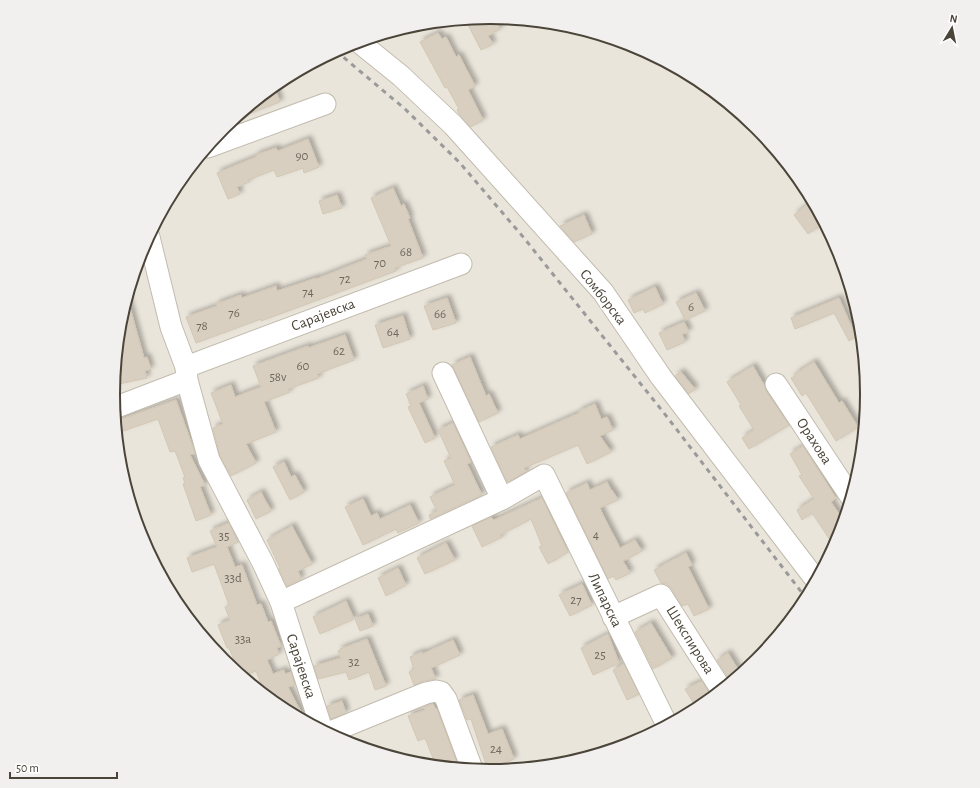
<svg xmlns="http://www.w3.org/2000/svg" width="980" height="788" viewBox="0 0 980 788" font-family="'Alegreya Sans',sans-serif">
	<style>
		.residential { fill: #eae5da }
		.building { fill: #d8cfc1; stroke: #d3c7b4; filter: url(#shadow) }
		.lines { fill: none; stroke-linecap: round; stroke-linejoin: round }
		.minor-casing { stroke: #c2bbae; stroke-width: 23 }
		.minor { stroke: #fff; stroke-width: 21 }
		.rail { stroke: #9a9a9a; stroke-width: 3; stroke-dasharray: 5 5; stroke-linecap: butt }
		.labels { text-anchor: middle; dominant-baseline: central; stroke-width: 3; stroke-linejoin: round; paint-order: stroke }
		.number-label { font-size: 13px; fill: #6e675b }
		.street-label { font-size: 15px; fill: #4b4439; stroke: #fff }
		.rim { fill: none; stroke: #4b4439; stroke-width: 2 }
	</style>
	<defs>
		<filter id="shadow"><feDropShadow dx="3.5" dy="-3.5" stdDeviation="2" flood-color="#0004"/></filter>
	</defs>
	<rect width="100%" height="100%" fill="#f6f3ec"/>
	<!-- residential -->
	<circle class="residential" cx="490" cy="394" r="376"/>
	<!-- building -->
	<g class="building">
		<path d="M490,17H494L500,29L488,36L493,44L481,50L465,19Z"/>
		<path d="M438,33L442,39L446,37L456,57L459,55L475,86L468,90L483,120L471,127L459,114L457,110L459,109L447,87L445,88L420,42Z"/>
		<path d="M274,86L280,102L236,119L235,118Z"/>
		<path d="M308,139L319,167L304,173L303,168L277,177L274,170L248,180L249,182L237,187L240,194L228,199L217,173L256,157V155L276,148L278,151Z"/>
		<path d="M393,188L401,206L404,204L410,218L408,219L423,258L395,268L396,271L318,300L261,321V319L196,343L186,317L217,306L216,304L241,295L242,298L276,286L277,291L316,278V279L367,259L365,255L391,246L371,198Z"/>
		<path d="M337,195L342,208L323,214L319,201Z"/>
		<path d="M812,201L824,223L808,234L794,215Z"/>
		<path d="M584,215L592,234L574,242L560,226Z"/>
		<path d="M655,287L663,304L645,313L643,309L634,313L628,300Z"/>
		<path d="M696,293L705,311L685,320L676,302Z"/>
		<path d="M127,297L144,358L147,357L151,369L145,371L147,378L119,384L116,368L120,320Z"/>
		<path d="M447,298L456,323L433,330L424,306Z"/>
		<path d="M839,298L856,337L849,341L834,313L795,329L791,318Z"/>
		<path d="M403,316L410,339L383,348L375,325Z"/>
		<path d="M684,322L689,332L682,334L685,342L667,350L659,333Z"/>
		<path d="M345,335L354,360L317,374L319,378L288,389L290,392L264,402L276,432L246,444L256,463L231,476L220,456L213,428L223,424L211,393L231,385L235,397L261,387L253,366L308,346V348Z"/>
		<path d="M470,357L486,396L489,394L498,413L479,422L452,365Z"/>
		<path d="M814,362L839,403L842,401L858,427L836,441L806,393L802,396L791,378L796,376L795,374Z"/>
		<path d="M753,366L764,385L766,391L789,425L749,449L742,438L754,430L739,406L741,405L727,382Z"/>
		<path d="M681,372L695,389L689,394L675,376Z"/>
		<path d="M423,386L428,399L419,403L435,438L425,443L408,407L411,406L406,394Z"/>
		<path d="M176,400L195,453L190,455L205,485L200,487L211,515L196,521L183,484L185,483L183,478L185,477L175,451L170,452L158,419L117,433L116,421Z"/>
		<path d="M595,404L601,419L607,417L613,430L600,436L611,452L587,464L578,445L524,468L526,472L507,482L491,447L518,435L520,439L579,413V411Z"/>
		<path d="M453,423L471,462L467,464L482,495L430,519L429,515L437,511L430,497L455,485L444,461L451,458L438,430Z"/>
		<path d="M803,446L836,498L831,502L844,521L838,538L834,546L812,513L802,520L797,510L814,499L799,476L802,475L790,454Z"/>
		<path d="M284,462L291,477L295,475L304,492L290,500L273,467Z"/>
		<path d="M607,482L611,490H612L618,500L600,508L603,515L620,548L635,540L642,551L623,561L630,573L616,580L613,576L608,579L566,493L587,483L590,490Z"/>
		<path d="M261,492L271,511L256,519L247,500Z"/>
		<path d="M542,498L568,552L548,564L539,547L542,546L531,519L500,535L502,537L482,547L472,526L491,517L494,520Z"/>
		<path d="M363,499L371,516L377,513L380,519L410,505L419,523L398,533L396,529L363,545L345,507Z"/>
		<path d="M229,523L238,542L227,547L235,567L242,565L257,605L261,604L268,622L271,621L281,646L277,648L279,654L267,660L273,674L284,670L285,674L291,672L295,685L288,687L305,720L280,707L266,696L256,671L243,676L240,674L229,648H227L218,625L230,620L225,607L229,605L214,564L192,572L187,558L217,547L210,531Z"/>
		<path d="M292,526L312,564L298,571L301,579L287,586L279,569L280,568L267,540Z"/>
		<path d="M446,543L455,560L425,574L417,558Z"/>
		<path d="M686,553L692,565L688,567L709,609L694,616L688,604L682,606L671,588L667,584L661,583L654,570Z"/>
		<path d="M398,568L406,585L386,596L378,578Z"/>
		<path d="M582,584L592,605L570,616L559,595Z"/>
		<path d="M346,601L354,619L320,634L313,617Z"/>
		<path d="M368,614L373,626L360,631L355,619Z"/>
		<path d="M651,623L672,658L653,669L635,632Z"/>
		<path d="M608,634L619,663L593,675L581,648Z"/>
		<path d="M367,639L386,686L375,690L369,672L349,680L346,672L318,679L314,666L341,658L338,651L341,650L340,649Z"/>
		<path d="M453,640L460,655L431,668L436,679L424,681L414,685L409,672L414,669L410,657L422,652V654Z"/>
		<path d="M728,653L739,671L728,677L717,660Z"/>
		<path d="M624,664L639,694L627,700L613,670Z"/>
		<path d="M702,681L712,697L697,709L685,689Z"/>
		<path d="M473,695L488,734L502,729L514,759L488,770L471,719L467,720L459,700Z"/>
		<path d="M342,701L346,713L331,719L327,706Z"/>
		<path d="M433,704L436,709H437L459,768L436,766L425,738L418,741L408,716L425,710L423,707Z"/>
	</g>
	<g class="lines">
		<defs>
			<g id="minor">
				<path d="M359,42L401,76L453,125L603,292L661,377L816,580"/>
				<path d="M208,147L325,104"/>
				<path d="M149,237L171,327L186,367L187,380L209,460L263,563L281,602L322,730"/>
				<path d="M186,367L461,264"/>
				<path d="M443,373L502,499"/>
				<path d="M776,384L851,497"/>
				<path d="M114,408L187,380"/>
				<path d="M281,602L502,499L544,475L667,725"/>
				<path d="M613,617L661,595L721,689"/>
				<path d="M328,733L426,693L436,691L441,692L446,699L472,769"/>
			</g>
		</defs>
		<!-- minor casing -->
		<use href="#minor" class="minor-casing"/>
		<!-- minor -->
		<use href="#minor" class="minor"/>
		<!-- rail -->
		<path class="rail" d="M336,51L405,109L460,163L524,238L664,413L806,598"/>
	</g>
	<g class="labels">
		<!-- number labels -->
		<g class="number-label">
			<text x="302" y="156">90</text>
			<text x="406" y="252">68</text>
			<text x="380" y="263">70</text>
			<text x="345" y="279">72</text>
			<text x="308" y="292">74</text>
			<text x="691" y="307">6</text>
			<text x="234" y="313">76</text>
			<text x="440" y="314">66</text>
			<text x="202" y="326">78</text>
			<text x="393" y="332">64</text>
			<text x="339" y="351">62</text>
			<text x="303" y="366">60</text>
			<text x="278" y="377">58v</text>
			<text x="596" y="535">4</text>
			<text x="224" y="536">35</text>
			<text x="233" y="578">33d</text>
			<text x="576" y="600">27</text>
			<text x="243" y="639">33a</text>
			<text x="600" y="655">25</text>
			<text x="354" y="662">32</text>
			<text x="496" y="749">24</text>
		</g>
		<!-- street labels -->
		<g class="street-label">
			<text transform="translate(603 297) rotate(52)">Сомборска</text>
			<text transform="translate(323 315) rotate(-21)">Сарајевска</text>
			<text transform="translate(814 441) rotate(57)">Орахова</text>
			<text transform="translate(605 600) rotate(64)">Липарска</text>
			<text transform="translate(690 640) rotate(58)">Шекспирова</text>
			<text transform="translate(301 666) rotate(72)">Сарајевска</text>
		</g>
	</g>
	<!-- crop -->
	<path d="M0 0H980V788H0ZM120 394a370 370 0 1 1 740 0a370 370 0 1 1-740 0Z" fill="#f1f0ef" fill-rule="evenodd"/>
	<path class="rim" d="M120 394a370 370 0 1 1 740 0a370 370 0 1 1-740 0Z"/>
	<!-- north arrow -->
	<g transform="translate(952 28) rotate(10)" stroke="#ffffff" stroke-width="3" paint-order="stroke">
	<path d="M0-3L7 15L0 10L-7 15Z" fill="#4b4439"/>
	<text y="-6" font-size="11" font-weight="bold" text-anchor="middle" fill="#4b4439">N</text>
	</g>
	<!-- scale -->
	<path d="M10 772v6h107v-6" fill="none" stroke="#4b4439" stroke-width="2"/>
	<text x="16" y="772" font-size="12" fill="#4b4439" stroke="#ffffff" stroke-width="3" paint-order="stroke">50 m</text>
</svg>
